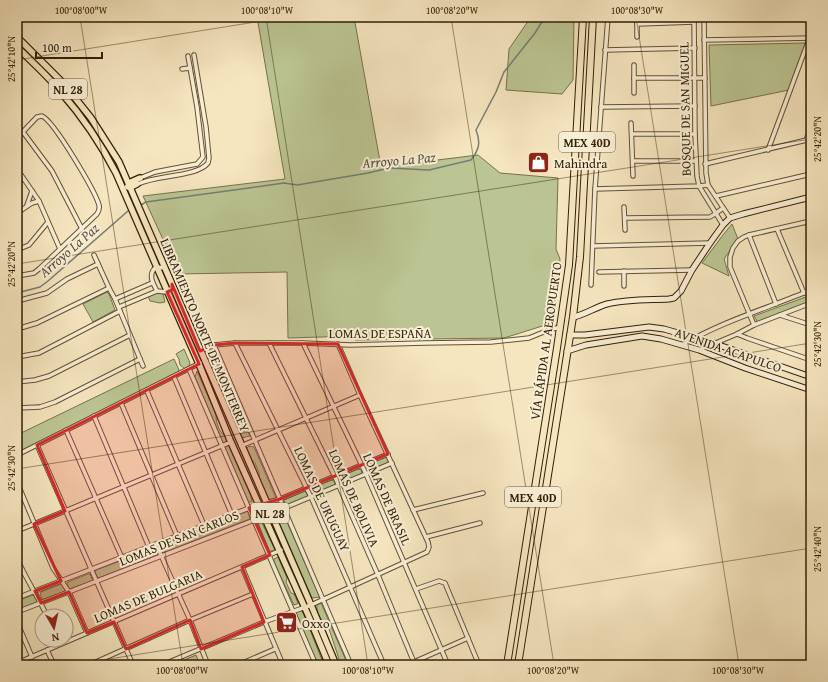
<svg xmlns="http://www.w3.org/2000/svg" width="828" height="682" viewBox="0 0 828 682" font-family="'Gentium Book Plus',serif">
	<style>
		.green { fill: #bbc593; stroke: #76724c }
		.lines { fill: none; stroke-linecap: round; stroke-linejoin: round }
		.stream { stroke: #747e73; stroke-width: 1.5 }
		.street-casing { stroke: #625134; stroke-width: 5.5 }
		.secondary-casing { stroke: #311f05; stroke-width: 7 }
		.primary-casing { stroke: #311f05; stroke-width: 8 }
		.highway-casing { stroke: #311f05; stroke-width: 8 }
		.street { stroke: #f9efd6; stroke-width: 3.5 }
		.secondary { stroke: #f9efd6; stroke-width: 5 }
		.primary { stroke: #f6e6c0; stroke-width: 5.5 }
		.highway { stroke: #f6e6c0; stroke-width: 6 }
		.marked { fill: #d62828; fill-opacity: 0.2; stroke: #d62828; stroke-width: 3; stroke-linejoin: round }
		.ticks { fill: none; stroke: #311f05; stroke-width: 1; stroke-opacity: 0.45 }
		.labels { text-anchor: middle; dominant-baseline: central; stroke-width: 4; stroke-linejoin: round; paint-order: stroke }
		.shield { fill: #f9efd6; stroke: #6d5d44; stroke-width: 1 }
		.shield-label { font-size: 12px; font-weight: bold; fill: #311f05 }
		.street-label { font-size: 13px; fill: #311f05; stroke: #f9efd6 }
		.poi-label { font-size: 13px; fill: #311f05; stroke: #f9efd6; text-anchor: start }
		.water-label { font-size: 14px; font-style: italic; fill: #524e3c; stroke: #f9efd6 }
		.neatline { fill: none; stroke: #311f05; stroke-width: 1.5 }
		.ticks-label { font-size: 10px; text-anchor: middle; fill: #311f05 }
	</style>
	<rect width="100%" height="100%" fill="#f6e6c0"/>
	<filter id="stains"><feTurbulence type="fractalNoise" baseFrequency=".005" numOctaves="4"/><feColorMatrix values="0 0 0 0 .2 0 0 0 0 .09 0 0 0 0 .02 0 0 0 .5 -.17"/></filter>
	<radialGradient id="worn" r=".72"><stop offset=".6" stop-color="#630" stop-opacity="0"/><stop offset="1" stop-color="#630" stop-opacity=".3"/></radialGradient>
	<!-- green -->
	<g class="green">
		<path d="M257,17H354L381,167L478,155L500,173L558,178L556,249L560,259L552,323L504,338L355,340L353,336L288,338L287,272L179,274L143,196L285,179Z"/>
		<path d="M531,17H574L573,80L562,94L506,90L509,49Z"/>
		<path d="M806,43L789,90L711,106L709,45Z"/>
		<path d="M732,224L738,239L724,259L729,276L702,263L723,235Z"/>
		<path d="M107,292L109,294L115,310L93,322L83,304Z"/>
		<path d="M156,292L163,294L165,302L160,303L150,301L148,296Z"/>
		<path d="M811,295V302L758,323L754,316Z"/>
		<path d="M184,349L190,363L189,366L185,369L180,365L179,359L176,354Z"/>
		<path d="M212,349L250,436L241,438L206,356L208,351Z"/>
		<path d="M174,359L179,370L177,373L17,453V435Z"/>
		<path d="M197,371L216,415C216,423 219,432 225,436L251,496L252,502H248L195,377Z"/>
		<path d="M249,446L254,447L276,498L268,500L259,478V473L255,463L250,458L246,449Z"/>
		<path d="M385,457H387L389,462L388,464L370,472L367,471L365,467L366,465Z"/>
		<path d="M358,469L361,470L362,473L361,476L342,484L340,483L338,479L339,477Z"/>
		<path d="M331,480L334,481L335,484L334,487L314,495L313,494L311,490V488Z"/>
		<path d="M305,491L308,496L307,497L287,506L285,505L284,500Z"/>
		<path d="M248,511L250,519L163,553L160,546Z"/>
		<path d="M283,513L320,597L312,598L277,518L278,516Z"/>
		<path d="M258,523H262L275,550L274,551H269Z"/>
		<path d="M155,548L158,555L99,578L97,577L95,572L96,570Z"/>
		<path d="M278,557L287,578L286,582L291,593L294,594L298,603L297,604L294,605L274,562V559Z"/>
		<path d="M88,574H90L93,581L69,589L67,584L68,582Z"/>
		<path d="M61,584L63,585L65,590L64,592L44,599H42L40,594L41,592Z"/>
		<path d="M33,595L36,596L37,602L17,610V601Z"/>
		<path d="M321,603L348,665H341L329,629C323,624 316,613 317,605Z"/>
		<path d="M299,611H302L304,615L324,665H318L296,613Z"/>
		<path d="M196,655L200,665H172Z"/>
	</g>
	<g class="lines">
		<!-- stream -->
		<g class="stream">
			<path d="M141,205L146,202L270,185L284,183L297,185L368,173L389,168L429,170L471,160C479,150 481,142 476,130L496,92L504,72L535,33L545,17"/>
			<path d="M17,293L40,287L48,281L128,211"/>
		</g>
		<defs>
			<g id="street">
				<path d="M694,17L695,134L697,176L699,186L723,225"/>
				<path d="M704,17L706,173L708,185L730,218"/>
				<path d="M637,24L694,22"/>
				<path d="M637,37V17"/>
				<path d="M704,40L811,38"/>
				<path d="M605,50L695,48"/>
				<path d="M634,65V93"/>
				<path d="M182,69L190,68"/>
				<path d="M634,78H705"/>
				<path d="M601,107L695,106"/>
				<path d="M631,123L633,176"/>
				<path d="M23,132L52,171L82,229"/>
				<path d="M632,134H695"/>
				<path d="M17,138L37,117L42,116C54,121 95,191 99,205C100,209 99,211 97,214L39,269L34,273L17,276"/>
				<path d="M806,140L811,128"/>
				<path d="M768,150L811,34"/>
				<path d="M633,161H695"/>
				<path d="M705,164L811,139"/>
				<path d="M17,169L39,201L60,249"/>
				<path d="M140,178L155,172L197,164L203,157L197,107L188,56"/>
				<path d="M138,184C156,175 197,177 208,163L209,158L206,127L194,55"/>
				<path d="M595,189L699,186L708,185"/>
				<path d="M716,196L811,174"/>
				<path d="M27,205L32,191"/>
				<path d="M624,207L625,230"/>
				<path d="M17,213L32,203L39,201"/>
				<path d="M625,218L710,217L715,214L723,208"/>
				<path d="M807,222L811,231"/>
				<path d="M777,229L804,293"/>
				<path d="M749,235L776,304"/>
				<path d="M593,246L710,243"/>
				<path d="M17,250L29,245L48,222"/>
				<path d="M94,255L109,288L115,299L143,366"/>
				<path d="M165,268L156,267C148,274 152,282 157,291L167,292L170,291L172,286"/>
				<path d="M624,271V286"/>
				<path d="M599,272L692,270"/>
				<path d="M591,285L595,189L608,17"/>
				<path d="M115,299L152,283"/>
				<path d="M17,301L47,293L67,279L98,264"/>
				<path d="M119,307L157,291"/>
				<path d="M780,315L811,325"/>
				<path d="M754,325L730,267V257L733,248L738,241L744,237L749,235L811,221"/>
				<path d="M17,329L37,323L109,288"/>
				<path d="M737,334L747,338L811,360"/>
				<path d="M235,343L311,497L384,665"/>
				<path d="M269,343L335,477L378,575L415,665"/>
				<path d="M303,343L366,474L448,665"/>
				<path d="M214,345L351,665"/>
				<path d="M682,345C723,321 768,308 811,290"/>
				<path d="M699,350L737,334L754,325L811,303"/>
				<path d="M200,351L214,345L235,343H303L350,345L425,343L491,342L529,338L551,329L557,328L560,329"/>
				<path d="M17,357L39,353L120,311"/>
				<path d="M189,369L316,665"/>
				<path d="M174,377L232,515"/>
				<path d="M17,382L35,380L49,376L130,335"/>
				<path d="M147,391L204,525"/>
				<path d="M121,403L177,536"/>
				<path d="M17,408L40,407L55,402L140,359"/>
				<path d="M94,416L149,547"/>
				<path d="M66,430L122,558"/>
				<path d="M37,445L133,665"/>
				<path d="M241,446L360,395"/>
				<path d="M17,455L200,363"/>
				<path d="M17,482L53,568L69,592L87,633"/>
				<path d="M413,510L483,493"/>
				<path d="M17,531L231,442"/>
				<path d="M426,537L480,523"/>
				<path d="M156,544L190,620L208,665"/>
				<path d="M17,558C25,578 38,596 47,616"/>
				<path d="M242,567L283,665"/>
				<path d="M416,589L439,581L445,583L479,665"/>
				<path d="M17,598L249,508L280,499L388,454"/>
				<path d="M17,612L270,514L392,463"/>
				<path d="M17,622L32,657"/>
				<path d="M47,650L54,665"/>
				<path d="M17,663L281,550"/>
				<path d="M89,665L190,620L253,594"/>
				<path d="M162,665L264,622L311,605L427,552L429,547L428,542L360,395L338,344"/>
				<path d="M238,665L275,649"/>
				<path d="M407,665L468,638"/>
			</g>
			<g id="secondary">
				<path d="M573,317C582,316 596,307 607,304C628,299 648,300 669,299L674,298L681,291L692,270L710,243L723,225L730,218L743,214L811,197"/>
				<path d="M570,335H585L649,327L664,329L713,343L811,377"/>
				<path d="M567,351L586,345L642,336L661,339L699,350L745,368L811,390"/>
			</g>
			<g id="primary">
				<path d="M17,37L64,84L91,118L119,162L311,605L336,665"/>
				<path d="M17,47C31,61 47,75 60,91C82,116 101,144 116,173L199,364L230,440L309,617L329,665"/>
				<path d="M128,186L131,187L137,184"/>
				<path d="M128,187L131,182L140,178"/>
			</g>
			<g id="highway">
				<path d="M507,665L557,348L569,265L583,17"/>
				<path d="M518,665L573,317L580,257L593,17"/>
			</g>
		</defs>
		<!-- street casing -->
		<use href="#street" class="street-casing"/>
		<!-- secondary casing -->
		<use href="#secondary" class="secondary-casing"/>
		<!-- primary casing -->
		<use href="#primary" class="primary-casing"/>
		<!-- highway casing -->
		<use href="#highway" class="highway-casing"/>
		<!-- street -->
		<use href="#street" class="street"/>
		<!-- secondary -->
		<use href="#secondary" class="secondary"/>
		<!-- primary -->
		<use href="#primary" class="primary"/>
		<!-- highway -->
		<use href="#highway" class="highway"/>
	</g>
	<!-- marked area -->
	<path class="marked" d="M172,284L200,351L214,345L235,343L338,344L388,454L280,499L249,508L270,555L242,567L264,622L201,649L190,620L126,649L114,622L87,633L69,592L41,603L35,591L61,581L34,524L65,511L37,445L199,364L167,292L172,290Z"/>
	<!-- ticks -->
	<path class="ticks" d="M80,17L183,665M266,17L368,665M451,17L554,665M636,17L739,665M17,60L287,17M17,264L811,139M17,469L811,343M71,665L811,548"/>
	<!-- icons -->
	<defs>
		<symbol id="shop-square" viewBox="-11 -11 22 22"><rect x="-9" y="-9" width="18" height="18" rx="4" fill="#8f2418" stroke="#f9efd6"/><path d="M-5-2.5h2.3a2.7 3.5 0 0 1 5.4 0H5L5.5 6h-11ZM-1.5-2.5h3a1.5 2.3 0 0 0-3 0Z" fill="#fff"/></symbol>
		<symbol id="supermarket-square" viewBox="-11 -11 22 22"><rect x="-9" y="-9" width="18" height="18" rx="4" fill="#8f2418" stroke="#f9efd6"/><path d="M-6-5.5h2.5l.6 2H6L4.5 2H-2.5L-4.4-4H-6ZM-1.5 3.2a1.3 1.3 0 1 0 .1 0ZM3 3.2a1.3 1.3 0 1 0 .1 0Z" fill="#fff"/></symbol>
	</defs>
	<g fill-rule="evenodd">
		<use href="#shop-square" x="526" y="150" width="25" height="25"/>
		<use href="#supermarket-square" x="274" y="610" width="25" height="25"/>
	</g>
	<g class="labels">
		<!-- shield labels -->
		<g class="shield">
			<rect x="49" y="79" width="38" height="20" rx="3"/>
			<rect x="559" y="132" width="56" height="20" rx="3"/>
			<rect x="505" y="487" width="56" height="20" rx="3"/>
			<rect x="251" y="503" width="38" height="20" rx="3"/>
		</g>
		<g class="shield-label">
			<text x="68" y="89">NL 28</text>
			<text x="587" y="142">MEX 40D</text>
			<text x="533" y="497">MEX 40D</text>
			<text x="270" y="513">NL 28</text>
		</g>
		<!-- street labels -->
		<g class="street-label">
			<text transform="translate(685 109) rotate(-91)">BOSQUE DE SAN MIGUEL</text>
			<text x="380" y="333">LOMAS DE ESPAÑA</text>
			<text transform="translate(205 335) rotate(67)">LIBRAMIENTO NORTE DE MONTERREY</text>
			<text transform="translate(546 341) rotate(-82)">VÍA RÁPIDA AL AEROPUERTO</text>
			<text transform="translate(728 350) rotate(19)">AVENIDA ACAPULCO</text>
			<text transform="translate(354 498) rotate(66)">LOMAS DE BOLIVIA</text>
			<text transform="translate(322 499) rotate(65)">LOMAS DE URUGUAY</text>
			<text transform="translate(387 499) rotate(66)">LOMAS DE BRASIL</text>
			<text transform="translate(179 538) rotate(-22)">LOMAS DE SAN CARLOS</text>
			<text transform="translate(148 596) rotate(-23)">LOMAS DE BULGARIA</text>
		</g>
		<!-- poi labels -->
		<g class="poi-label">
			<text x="554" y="163">Mahindra</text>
			<text x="302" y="623">Oxxo</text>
		</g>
		<!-- water labels -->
		<g class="water-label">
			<text transform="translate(399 160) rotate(-5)">Arroyo La Paz</text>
			<text transform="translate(69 250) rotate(-41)">Arroyo La Paz</text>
		</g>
	</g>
	<!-- margin -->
	<rect width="828" height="682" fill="none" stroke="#f6e6c0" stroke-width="44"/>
	<!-- north arrow -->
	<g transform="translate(54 628) rotate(171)"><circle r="19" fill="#f9efd6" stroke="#a99c82"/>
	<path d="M0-3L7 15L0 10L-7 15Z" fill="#8f2418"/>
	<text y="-6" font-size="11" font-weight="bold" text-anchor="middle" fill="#311f05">N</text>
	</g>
	<!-- scale -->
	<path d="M36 52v6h66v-6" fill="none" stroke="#311f05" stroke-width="2"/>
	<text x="42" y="52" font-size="12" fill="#311f05" stroke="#f9efd6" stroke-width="3" paint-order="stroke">100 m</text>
	<rect x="22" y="22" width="784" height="638" class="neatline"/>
	<g class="ticks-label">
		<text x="81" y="14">100°08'00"W</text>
		<text x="267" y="14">100°08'10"W</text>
		<text x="452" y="14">100°08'20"W</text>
		<text x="637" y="14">100°08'30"W</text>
		<text transform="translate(11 59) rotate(-90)" y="4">25°42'10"N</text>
		<text transform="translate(817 139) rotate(-90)" y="4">25°42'20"N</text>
		<text transform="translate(11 264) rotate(-90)" y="4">25°42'20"N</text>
		<text transform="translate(817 344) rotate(-90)" y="4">25°42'30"N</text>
		<text transform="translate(11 468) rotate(-90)" y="4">25°42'30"N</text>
		<text transform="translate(817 549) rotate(-90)" y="4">25°42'40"N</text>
		<text x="182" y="674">100°08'00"W</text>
		<text x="368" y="674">100°08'10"W</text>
		<text x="553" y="674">100°08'20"W</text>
		<text x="738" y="674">100°08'30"W</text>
	</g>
	<rect width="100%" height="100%" filter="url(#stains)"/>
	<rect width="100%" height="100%" fill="url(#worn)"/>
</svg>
